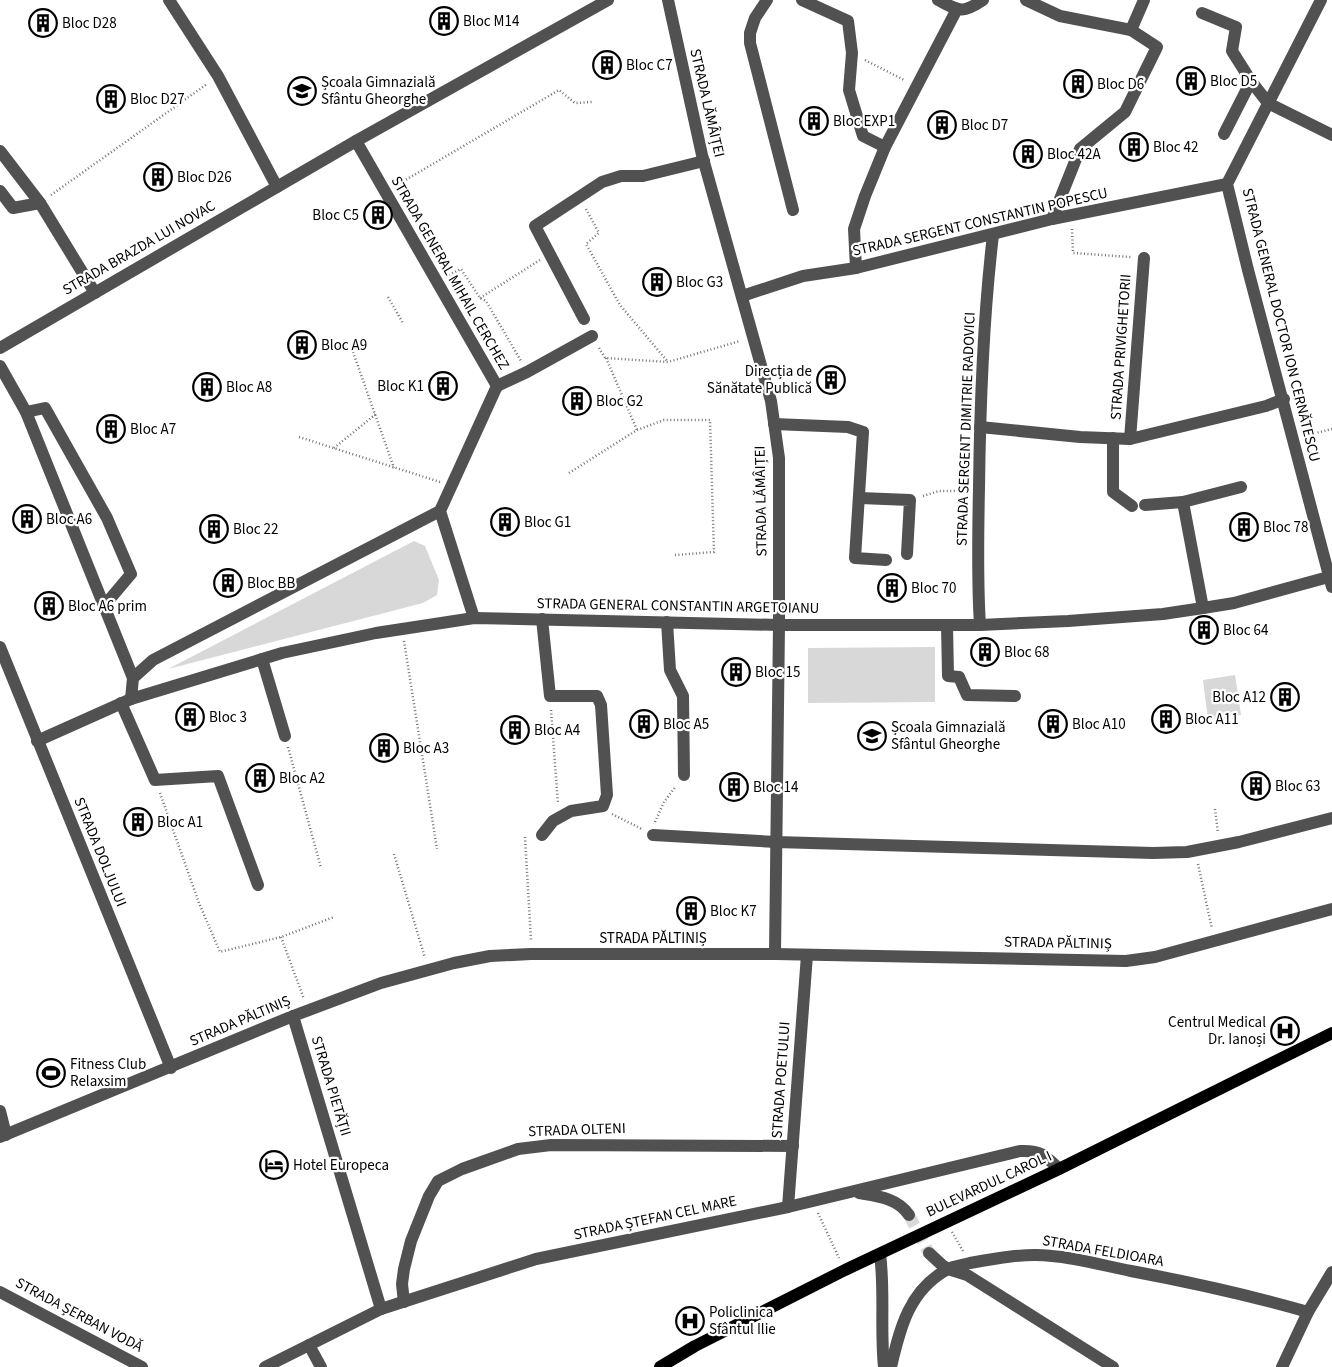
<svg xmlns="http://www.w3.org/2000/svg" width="1332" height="1367" viewBox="0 0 1332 1367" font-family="'Source Sans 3',sans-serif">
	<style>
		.green { fill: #d8d8d8 }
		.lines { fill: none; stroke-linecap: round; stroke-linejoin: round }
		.minor-tunnel { stroke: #d9d9d9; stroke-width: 12; stroke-dasharray: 12 6; stroke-linecap: butt }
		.path { stroke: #737373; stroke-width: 2.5; stroke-dasharray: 1 2.5; stroke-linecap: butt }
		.minor { stroke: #515151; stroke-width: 12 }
		.major { stroke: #000; stroke-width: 12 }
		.labels { text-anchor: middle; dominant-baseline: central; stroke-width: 4.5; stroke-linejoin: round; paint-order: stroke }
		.poi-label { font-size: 15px; fill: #000; stroke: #fff; text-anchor: start }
		.street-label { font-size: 15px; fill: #000; stroke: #fff }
	</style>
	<rect width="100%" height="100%" fill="#fff"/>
	<!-- green -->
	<g class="green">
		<path d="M414,541L425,546L439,580L437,595L423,603L168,669Z"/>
		<path d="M935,647V702L808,703V648Z"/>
		<path d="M1235,675L1241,715L1208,720L1203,680Z"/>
	</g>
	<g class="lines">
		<!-- minor-tunnel -->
		<path class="minor-tunnel" d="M909,1215L929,1253"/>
		<!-- path -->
		<g class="path">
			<path d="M865,60L904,80"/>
			<path d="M397,185L559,90L575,103L592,102"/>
			<path d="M51,195L207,84"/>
			<path d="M586,209L599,233L586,244L620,305L668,362"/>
			<path d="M1072,229L1073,253L1131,257"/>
			<path d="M449,275L461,269L480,298L486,301L521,361"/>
			<path d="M388,297L403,323"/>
			<path d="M480,298L540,260"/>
			<path d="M599,348L605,358L668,362L740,341"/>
			<path d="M353,352L394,468"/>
			<path d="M606,358L637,430"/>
			<path d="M1304,436L1332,429"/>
			<path d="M299,437L440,482"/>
			<path d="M334,448L376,414"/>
			<path d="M569,473L637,430L664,420H710L714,552L675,555"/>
			<path d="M923,496L939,491H966"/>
			<path d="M404,641L437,849"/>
			<path d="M551,710L558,804"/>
			<path d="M288,747L321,868"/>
			<path d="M160,793L199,903L220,952L281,937L334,917"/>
			<path d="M1215,809L1218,833"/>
			<path d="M612,814L642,829"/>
			<path d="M655,822L664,802L676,786"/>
			<path d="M525,837L531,940"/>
			<path d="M394,854L425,958"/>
			<path d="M1198,864L1212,929"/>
			<path d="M281,937L304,999"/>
			<path d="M818,1213L839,1258"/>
			<path d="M952,1232L963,1251"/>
		</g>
		<!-- minor -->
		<g class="minor">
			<path d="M169,0L218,76L277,187"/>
			<path d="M668,0L702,155L771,401L779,458V625L775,954"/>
			<path d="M767,0L755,18L750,33V43L793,210"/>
			<path d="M802,0L848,21L852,53L849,90L863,136L885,147"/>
			<path d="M938,0C960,11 962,14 983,0"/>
			<path d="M1026,0L1060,16L1131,30"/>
			<path d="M1321,0L1227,184L1248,270L1332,587"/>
			<path d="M1202,13L1236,27L1232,51L1251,81L1268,103L1332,135"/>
			<path d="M1224,134L1251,81"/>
			<path d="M356,141L497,386"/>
			<path d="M0,151L40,203L95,293"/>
			<path d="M0,191L13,208L40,203"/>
			<path d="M1052,219L1080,149L1125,112L1157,47L1131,30L1144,0"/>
			<path d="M856,268L854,229L865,196L885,147L957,9"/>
			<path d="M742,296L803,276L856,268L1052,219L1227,184"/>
			<path d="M584,319L535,226L602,182L621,176H643L704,161"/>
			<path d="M0,348L356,141L608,0"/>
			<path d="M0,366L26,412L133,678"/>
			<path d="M497,386L527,372L592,336"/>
			<path d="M26,412L45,408L107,518L131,574L104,606"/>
			<path d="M774,424L848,427L863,432L855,558L886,560"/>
			<path d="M980,427L1080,437L1130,439L1266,406L1284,399"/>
			<path d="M1113,438V492L1132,506"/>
			<path d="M1130,439L1144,258"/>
			<path d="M860,498L910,500L907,554"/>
			<path d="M1145,505L1183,502"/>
			<path d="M1203,608L1183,502L1241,487"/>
			<path d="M474,618L440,511L497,386"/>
			<path d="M542,619L550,696H597L601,705L607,795L603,806L571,811L553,821L542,835"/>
			<path d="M667,622L670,670L683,696L684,775"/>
			<path d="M947,625L948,676L959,677L967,695L1015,696"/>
			<path d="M980,625C977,579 978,534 979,488C980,404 983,319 993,235"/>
			<path d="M0,647L171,1068"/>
			<path d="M262,659L285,736"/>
			<path d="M131,699L133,678L153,660L440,511"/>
			<path d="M121,703L155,780L218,776L258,885"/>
			<path d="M37,741L131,699L282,653L376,633L474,618L779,625H980L1068,621L1163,614L1203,608L1234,603L1332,576"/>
			<path d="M653,835L776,842L1153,853L1187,852L1239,842L1332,818"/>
			<path d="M293,1016L381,1309"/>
			<path d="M0,1111L6,1135"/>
			<path d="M0,1137L293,1016L381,983L454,963L490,956L531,954H775L1126,961L1155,957L1332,909"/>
			<path d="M859,1193C877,1196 898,1198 909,1215"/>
			<path d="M788,1207L807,955"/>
			<path d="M929,1253L942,1265L948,1269L967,1275L1113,1367"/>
			<path d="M880,1254C885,1291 880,1329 884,1367"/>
			<path d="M0,1292L142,1367"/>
			<path d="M404,1302L402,1284L404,1269L411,1241L429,1196L438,1181L462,1169L518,1149L551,1145L793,1146"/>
			<path d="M309,1345L321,1367"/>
			<path d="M265,1367L381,1309L536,1259L788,1207L1020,1151C1040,1150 1045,1155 1059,1169"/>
			<path d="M891,1367C900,1328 909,1290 948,1269C954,1266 963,1265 970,1263C997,1258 1025,1253 1052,1256C1078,1258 1105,1266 1131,1271C1190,1282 1249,1295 1308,1312"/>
			<path d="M1282,1367L1308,1312L1332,1272"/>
		</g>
		<!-- major -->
		<path class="major" d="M660,1367L695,1346L845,1270L1059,1169L1332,1033"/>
	</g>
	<!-- icons -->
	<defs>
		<symbol id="building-ring" viewBox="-11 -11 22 22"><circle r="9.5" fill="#fff" stroke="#000" stroke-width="1.5"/><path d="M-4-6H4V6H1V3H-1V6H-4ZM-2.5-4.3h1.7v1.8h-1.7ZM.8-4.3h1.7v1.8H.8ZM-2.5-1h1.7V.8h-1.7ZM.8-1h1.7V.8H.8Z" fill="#000"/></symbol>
		<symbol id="school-ring" viewBox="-11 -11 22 22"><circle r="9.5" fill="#fff" stroke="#000" stroke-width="1.5"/><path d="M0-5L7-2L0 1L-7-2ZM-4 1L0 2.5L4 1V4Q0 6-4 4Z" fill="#000"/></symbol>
		<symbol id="hospital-ring" viewBox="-11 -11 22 22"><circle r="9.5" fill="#fff" stroke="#000" stroke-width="1.5"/><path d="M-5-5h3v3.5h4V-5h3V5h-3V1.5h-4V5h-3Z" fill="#000"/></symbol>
		<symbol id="stadium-ring" viewBox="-11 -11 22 22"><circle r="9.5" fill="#fff" stroke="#000" stroke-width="1.5"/><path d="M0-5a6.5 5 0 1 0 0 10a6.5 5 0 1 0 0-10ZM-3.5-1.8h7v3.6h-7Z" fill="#000"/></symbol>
		<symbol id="hotel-ring" viewBox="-11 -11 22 22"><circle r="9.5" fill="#fff" stroke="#000" stroke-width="1.5"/><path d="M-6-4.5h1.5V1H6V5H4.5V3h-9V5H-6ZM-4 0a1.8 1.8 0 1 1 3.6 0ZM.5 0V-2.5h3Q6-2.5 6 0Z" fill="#000"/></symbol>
	</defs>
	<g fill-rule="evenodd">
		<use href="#building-ring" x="428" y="5" width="32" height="32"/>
		<use href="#building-ring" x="27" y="7" width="32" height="32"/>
		<use href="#building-ring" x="591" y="49" width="32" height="32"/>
		<use href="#building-ring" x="1175" y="65" width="32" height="32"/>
		<use href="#building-ring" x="1062" y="68" width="32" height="32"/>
		<use href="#school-ring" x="286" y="75" width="32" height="32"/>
		<use href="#building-ring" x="95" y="83" width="32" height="32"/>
		<use href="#building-ring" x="798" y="105" width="32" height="32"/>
		<use href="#building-ring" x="926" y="109" width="32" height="32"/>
		<use href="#building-ring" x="1118" y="131" width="32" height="32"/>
		<use href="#building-ring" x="1012" y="138" width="32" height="32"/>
		<use href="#building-ring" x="142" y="161" width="32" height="32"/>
		<use href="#building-ring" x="362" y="199" width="32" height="32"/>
		<use href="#building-ring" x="641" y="266" width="32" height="32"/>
		<use href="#building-ring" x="286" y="329" width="32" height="32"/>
		<use href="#building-ring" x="815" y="364" width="32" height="32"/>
		<use href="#building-ring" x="427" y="370" width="32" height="32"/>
		<use href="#building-ring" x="191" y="371" width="32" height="32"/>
		<use href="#building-ring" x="561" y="385" width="32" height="32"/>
		<use href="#building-ring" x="95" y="413" width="32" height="32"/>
		<use href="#building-ring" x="11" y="503" width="32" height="32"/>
		<use href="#building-ring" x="489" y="506" width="32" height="32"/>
		<use href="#building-ring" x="1228" y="511" width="32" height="32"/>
		<use href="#building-ring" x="198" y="513" width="32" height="32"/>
		<use href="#building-ring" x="212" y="567" width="32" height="32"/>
		<use href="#building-ring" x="876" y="572" width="32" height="32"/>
		<use href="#building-ring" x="33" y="590" width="32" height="32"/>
		<use href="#building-ring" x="1188" y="614" width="32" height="32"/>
		<use href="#building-ring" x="969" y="636" width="32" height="32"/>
		<use href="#building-ring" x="720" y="656" width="32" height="32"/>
		<use href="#building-ring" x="1269" y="681" width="32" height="32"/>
		<use href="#building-ring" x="174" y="701" width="32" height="32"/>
		<use href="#building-ring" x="1150" y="703" width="32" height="32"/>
		<use href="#building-ring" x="628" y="708" width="32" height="32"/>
		<use href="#building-ring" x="1037" y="708" width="32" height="32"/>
		<use href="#building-ring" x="499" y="714" width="32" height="32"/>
		<use href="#school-ring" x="856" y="720" width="32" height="32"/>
		<use href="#building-ring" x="368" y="732" width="32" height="32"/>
		<use href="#building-ring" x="244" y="762" width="32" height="32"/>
		<use href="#building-ring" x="1240" y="770" width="32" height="32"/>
		<use href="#building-ring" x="718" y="771" width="32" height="32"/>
		<use href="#building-ring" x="122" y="806" width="32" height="32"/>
		<use href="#building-ring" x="675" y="895" width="32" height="32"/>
		<use href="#hospital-ring" x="1269" y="1015" width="32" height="32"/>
		<use href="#stadium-ring" x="35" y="1057" width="32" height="32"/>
		<use href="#hotel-ring" x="258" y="1149" width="32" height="32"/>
		<use href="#hospital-ring" x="674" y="1305" width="32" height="32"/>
	</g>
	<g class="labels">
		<!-- poi labels -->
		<g class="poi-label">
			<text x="463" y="21">Bloc M14</text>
			<text x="62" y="23">Bloc D28</text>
			<text x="626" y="65">Bloc C7</text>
			<text x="1210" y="81">Bloc D5</text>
			<text x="321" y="82">Școala Gimnazială<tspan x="321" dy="17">Sfântu Gheorghe</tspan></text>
			<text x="1097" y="84">Bloc D6</text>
			<text x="130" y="99">Bloc D27</text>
			<text x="833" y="121">Bloc EXP1</text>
			<text x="961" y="125">Bloc D7</text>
			<text x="1153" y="147">Bloc 42</text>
			<text x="1047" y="154">Bloc 42A</text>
			<text x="177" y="177">Bloc D26</text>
			<text x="359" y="215" text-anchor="end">Bloc C5</text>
			<text x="676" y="282">Bloc G3</text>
			<text x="321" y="345">Bloc A9</text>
			<text x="812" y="371" text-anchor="end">Direcția de<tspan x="812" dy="17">Sănătate Publică</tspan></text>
			<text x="424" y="386" text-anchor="end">Bloc K1</text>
			<text x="226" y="387">Bloc A8</text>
			<text x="596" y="401">Bloc G2</text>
			<text x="130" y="429">Bloc A7</text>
			<text x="46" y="519">Bloc A6</text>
			<text x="524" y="522">Bloc G1</text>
			<text x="1263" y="527">Bloc 78</text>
			<text x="233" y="529">Bloc 22</text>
			<text x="247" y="583">Bloc BB</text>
			<text x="911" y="588">Bloc 70</text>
			<text x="68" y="606">Bloc A6 prim</text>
			<text x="1223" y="630">Bloc 64</text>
			<text x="1004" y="652">Bloc 68</text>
			<text x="755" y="672">Bloc 15</text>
			<text x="1266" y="697" text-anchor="end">Bloc A12</text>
			<text x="209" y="717">Bloc 3</text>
			<text x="1185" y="719">Bloc A11</text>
			<text x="663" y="724">Bloc A5</text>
			<text x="1072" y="724">Bloc A10</text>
			<text x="891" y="727">Școala Gimnazială<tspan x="891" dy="17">Sfântul Gheorghe</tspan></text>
			<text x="534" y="730">Bloc A4</text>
			<text x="403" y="748">Bloc A3</text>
			<text x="279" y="778">Bloc A2</text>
			<text x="1275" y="786">Bloc 63</text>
			<text x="753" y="787">Bloc 14</text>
			<text x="157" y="822">Bloc A1</text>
			<text x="710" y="911">Bloc K7</text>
			<text x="1266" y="1022" text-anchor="end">Centrul Medical<tspan x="1266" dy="17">Dr. Ianoși</tspan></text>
			<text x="70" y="1064">Fitness Club<tspan x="70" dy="17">Relaxsim</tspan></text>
			<text x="293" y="1165">Hotel Europeca</text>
			<text x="709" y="1312">Policlinica<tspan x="709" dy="17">Sfântul Ilie</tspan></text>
		</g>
		<!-- street labels -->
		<g class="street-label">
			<text transform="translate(707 103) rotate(77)">STRADA LĂMÂIȚEI</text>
			<text transform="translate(980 222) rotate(-13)">STRADA SERGENT CONSTANTIN POPESCU</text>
			<text transform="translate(139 248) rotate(-30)">STRADA BRAZDA LUI NOVAC</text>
			<text transform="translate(450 273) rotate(60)">STRADA GENERAL MIHAIL CERCHEZ</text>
			<text transform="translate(1281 325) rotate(76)">STRADA GENERAL DOCTOR ION CERNĂTESCU</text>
			<text transform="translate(1121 347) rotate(-86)">STRADA PRIVIGHETORII</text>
			<text transform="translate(966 429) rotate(-88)">STRADA SERGENT DIMITRIE RADOVICI</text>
			<text transform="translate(761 501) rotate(-91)">STRADA LĂMÂIȚEI</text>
			<text transform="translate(678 606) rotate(1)">STRADA GENERAL CONSTANTIN ARGETOIANU</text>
			<text transform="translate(100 852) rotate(68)">STRADA DOLJULUI</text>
			<text x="653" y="938">STRADA PĂLTINIȘ</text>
			<text transform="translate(1058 943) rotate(1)">STRADA PĂLTINIȘ</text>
			<text transform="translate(240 1021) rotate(-23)">STRADA PĂLTINIȘ</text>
			<text transform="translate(781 1080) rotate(-86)">STRADA POETULUI</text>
			<text transform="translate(331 1086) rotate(73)">STRADA PIETĂȚII</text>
			<text transform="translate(577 1130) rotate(-2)">STRADA OLTENI</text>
			<text transform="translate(989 1184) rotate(-25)">BULEVARDUL CAROL I</text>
			<text transform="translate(655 1218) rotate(-12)">STRADA ȘTEFAN CEL MARE</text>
			<text transform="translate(1103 1251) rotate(10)">STRADA FELDIOARA</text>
			<text transform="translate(79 1315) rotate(28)">STRADA ȘERBAN VODĂ</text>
		</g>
	</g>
</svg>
